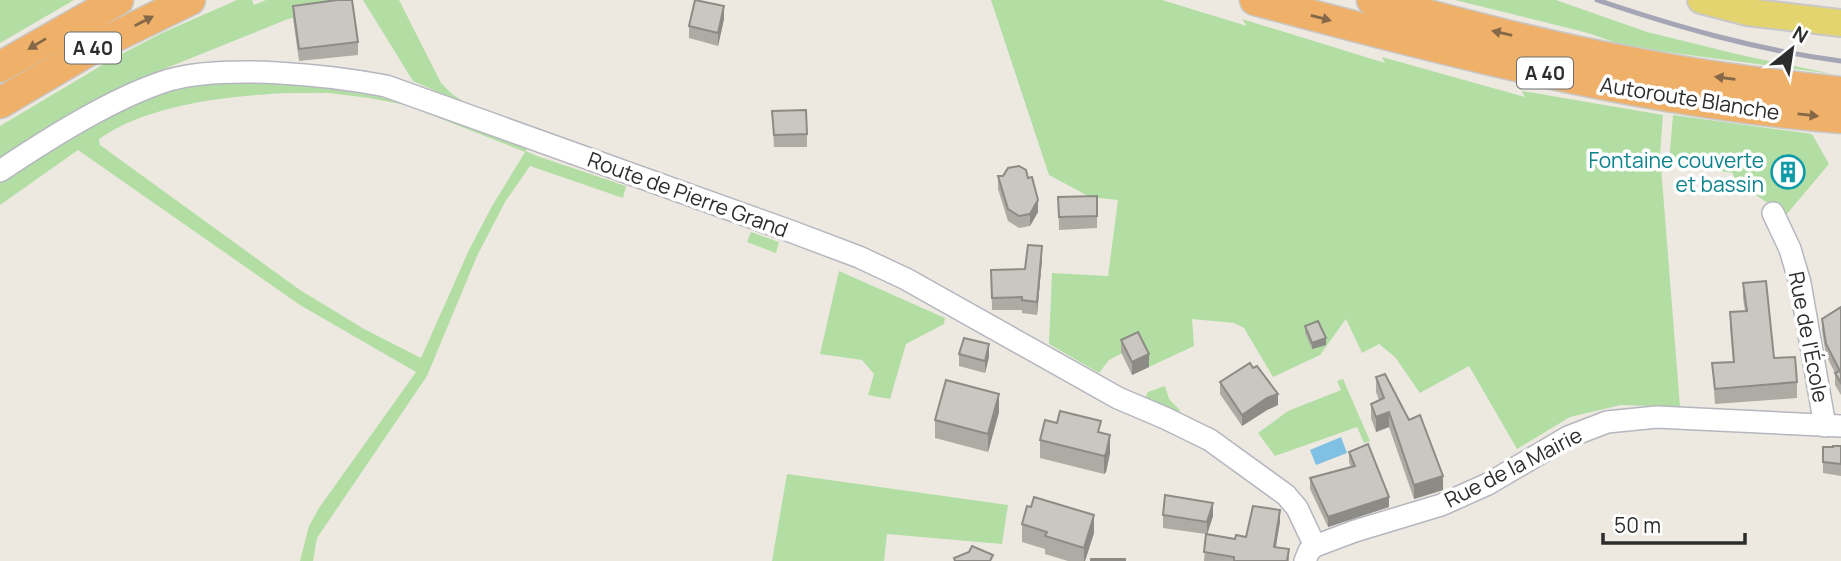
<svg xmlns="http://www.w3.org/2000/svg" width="1841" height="561" viewBox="0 0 1841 561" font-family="Manrope,sans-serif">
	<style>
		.green { fill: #b2dea4; fill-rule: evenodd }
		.water { fill: #7fc0e4 }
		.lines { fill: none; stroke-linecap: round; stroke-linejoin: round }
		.minor-casing { stroke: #b5b6bf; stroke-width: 24 }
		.major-casing { stroke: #c8c8c8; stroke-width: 30 }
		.highway-casing { stroke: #c8c8c8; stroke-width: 33 }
		.minor { stroke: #fff; stroke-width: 21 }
		.major { stroke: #e4d46f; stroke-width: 26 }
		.highway { stroke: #efb06a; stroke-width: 30 }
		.rail { stroke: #a4a5b5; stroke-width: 5 }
		.wall { fill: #adaba4 }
		.shaded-wall { fill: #8d8b86 }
		.building { fill: #c9c7bf; stroke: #8d8b86; stroke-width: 2 }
		.oneway { fill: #846848 }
		.labels { text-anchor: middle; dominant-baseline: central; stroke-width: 7; stroke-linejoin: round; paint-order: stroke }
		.shield { fill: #fff; stroke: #6c6c6c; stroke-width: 2 }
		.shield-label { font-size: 19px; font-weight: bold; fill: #2d2d2d }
		.street-label { font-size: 21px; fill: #2d2d2d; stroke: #fff }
		.culture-label { font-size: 21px; fill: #0d838f; stroke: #fff; text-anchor: end }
	</style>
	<rect width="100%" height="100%" fill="#ede9e1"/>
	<!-- green -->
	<g class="green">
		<path d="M0,0H74L0,43Z"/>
		<path d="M237,0H252L254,5L266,0H344L320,11L288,19L154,73L0,159V126L114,58L162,33Z"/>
		<path d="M363,0H399L441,83L452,94L470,106L413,81Z"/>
		<path d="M991,0H1162L1247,26L1242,19L1385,63L1382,57L1525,97L1522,91L1663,115L1660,154L1680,407L1621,405L1570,417L1517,449L1469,366L1420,393L1395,357L1379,344L1362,353L1346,319L1320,355L1273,377L1244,328L1234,323L1192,319L1194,346L1149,367L1138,345L1109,360L1099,373L1049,344L1052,273L1108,276L1118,200L1090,197L1049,175Z"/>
		<path d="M1455,0H1556L1647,32L1745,56L1833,74L1628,47L1588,33Z"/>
		<path d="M221,82H266L331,89L400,100L528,147L526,151L537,156L626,186L623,198L530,166L505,202L477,256L427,376L317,538L313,561H300L309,526L319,508L416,372L300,305L78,150L0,205V181C57,145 117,103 183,87C196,84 209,84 221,82ZM291,93H329L369,98L406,105L525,152L491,208L469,250L421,358L364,329L300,290L100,145L99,139C148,104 232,95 291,93Z"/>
		<path d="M1673,115L1812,134L1829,164L1786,215L1754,194L1750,182L1737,191L1733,173L1669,162Z"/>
		<path d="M751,232L779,242L776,253L747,242Z"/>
		<path d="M839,271L945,318L944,324L906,344L890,399L868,395L874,374L862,360L820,354Z"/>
		<path d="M1343,379L1370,441L1364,443L1357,427L1275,456L1258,433L1288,411L1341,390L1337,381Z"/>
		<path d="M1165,386L1169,399L1180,410L1179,414L1144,400L1148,392Z"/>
		<path d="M787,474L1008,505L1002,544L887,534L884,561H772Z"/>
	</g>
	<!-- water -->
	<path class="water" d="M1341,437L1347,453L1316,465L1310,450Z"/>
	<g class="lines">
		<defs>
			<g id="minor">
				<path d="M0,171C48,139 114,97 169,80C226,64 328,75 386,86L790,231L859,257L906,279L1118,398L1165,418L1210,440L1286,495L1297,508L1315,546"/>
				<path d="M1773,213L1790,249L1800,283L1825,426"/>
				<path d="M1305,561L1309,551L1315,546L1355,531L1441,505L1488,484L1568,437L1607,422L1657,417L1841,426"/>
			</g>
			<path id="major" d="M1701,0L1747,12L1841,23"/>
			<g id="highway">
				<path d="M1255,0C1448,52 1641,102 1841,118"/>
				<path d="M1372,0C1461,24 1551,48 1641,64C1707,77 1774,85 1841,92"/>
				<path d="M0,67L118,0"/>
				<path d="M0,103L100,44L190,0"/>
			</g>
		</defs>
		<!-- minor casing -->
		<use href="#minor" class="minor-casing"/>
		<!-- major casing -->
		<use href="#major" class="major-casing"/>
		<!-- highway casing -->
		<use href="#highway" class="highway-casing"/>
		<!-- minor -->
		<use href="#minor" class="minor"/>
		<!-- major -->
		<use href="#major" class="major"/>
		<!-- highway -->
		<use href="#highway" class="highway"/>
		<!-- rail -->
		<path class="rail" d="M1597,0C1677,27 1757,50 1841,61"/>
	</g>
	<!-- wall -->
	<g class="wall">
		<path d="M293,6L358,42V55L299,61L293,18Z"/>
		<path d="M724,19L718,46L689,38V26Z"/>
		<path d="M772,111L807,134V147H774Z"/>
		<path d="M998,176L1038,212L1030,226L1019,228L1008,221L998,189Z"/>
		<path d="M1097,196V228L1059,230L1058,197Z"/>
		<path d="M1042,259L1037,315L1022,313V310H992L991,270L1025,269Z"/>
		<path d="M1743,283L1774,358L1797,382V398L1715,404L1712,363L1733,362L1730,327V312L1745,311L1743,298Z"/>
		<path d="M1841,307V395L1835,385V373L1826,355L1822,331V319Z"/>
		<path d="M1305,326L1326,345L1312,349L1305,333Z"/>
		<path d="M1121,340L1149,367L1132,375L1121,352Z"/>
		<path d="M959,354L989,357L985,373L959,366Z"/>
		<path d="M1376,377L1443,490L1414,499L1389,427L1376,432L1371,418V404L1379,400L1376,392Z"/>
		<path d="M1220,382L1278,405L1267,410L1242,426L1220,394Z"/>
		<path d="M999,412L988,452L935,438V420Z"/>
		<path d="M1101,433L1110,453L1106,472L1104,474L1040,458V440Z"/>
		<path d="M1841,446V476L1823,473V447Z"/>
		<path d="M1349,452L1389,507L1328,527L1310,489V478L1351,467L1349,462Z"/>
		<path d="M1163,515L1213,516L1207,534L1235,539L1246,537L1280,522L1275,547L1289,549V561H1204L1206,534L1163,528Z"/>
		<path d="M1022,524L1094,533L1085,561H1068L1045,554V549L1022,542Z"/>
	</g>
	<!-- shaded-wall -->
	<g class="shaded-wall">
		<path d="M724,6V19L718,46V33Z"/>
		<path d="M1038,200V212L1030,226V214Z"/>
		<path d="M1042,246V259L1037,315V302Z"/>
		<path d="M1326,338V345L1312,349V343Z"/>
		<path d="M989,344V357L985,373V361Z"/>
		<path d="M1149,354V367L1132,375V362Z"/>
		<path d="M999,394V412L988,452V434Z"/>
		<path d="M1278,394V405L1267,410L1242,426V415L1267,398Z"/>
		<path d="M1389,412V427L1376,432V417Z"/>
		<path d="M1110,435V453L1106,472L1104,474V456Z"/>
		<path d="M1443,476V490L1414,499V485Z"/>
		<path d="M1389,497V507L1328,527V517Z"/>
		<path d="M1213,503V516L1207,535V522Z"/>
		<path d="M1280,510V522L1274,559V547Z"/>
		<path d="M1094,515V533L1085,561H1084V548Z"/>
	</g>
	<!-- building -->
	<g class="building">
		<path d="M337,0H352L358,42L299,49L293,6Z"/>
		<path d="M695,0L724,6L718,33L689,26Z"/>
		<path d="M806,110L807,134L774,135L772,111Z"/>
		<path d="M1019,166L1026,170L1028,178L1032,177L1038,200L1030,214L1019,216L1008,209L998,176H1003L1008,168Z"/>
		<path d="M1097,196V216L1059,217L1058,197Z"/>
		<path d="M1028,245L1042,246L1037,302L1022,300V297L992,298L991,270L1025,269Z"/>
		<path d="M1766,281L1774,358L1795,357L1797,382L1715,389L1712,363L1734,362L1730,312L1747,311L1743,283Z"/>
		<path d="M1841,307V383L1835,373L1840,371L1826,344L1822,319Z"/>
		<path d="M1318,321L1326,338L1312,343L1305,326Z"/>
		<path d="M1138,332L1149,354L1132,362L1121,340Z"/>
		<path d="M964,338L989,344L985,361L959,354Z"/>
		<path d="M1250,363L1253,368L1257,366L1278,394L1267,398L1242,415L1220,382Z"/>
		<path d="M1385,374L1409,420L1420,415L1443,476L1414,485L1389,412L1376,417L1371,404L1384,398L1376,377Z"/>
		<path d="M946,380L999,394L988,434L935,420Z"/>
		<path d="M1060,411L1101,421L1098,432L1110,435L1106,454L1104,456L1040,440L1045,420L1057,423Z"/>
		<path d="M1368,444L1389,497L1328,517L1310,478L1355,466L1349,452Z"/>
		<path d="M1833,446H1841V464L1823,462V447H1833Z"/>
		<path d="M1165,495L1213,503L1207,522L1163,515Z"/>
		<path d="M1034,497L1094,515L1084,548L1045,536L1047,532L1022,524L1027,506L1031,507Z"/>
		<path d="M1253,506L1280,510L1274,547L1289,549L1287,561H1234V557L1204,552L1206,534L1235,539L1236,535L1246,537Z"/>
		<path d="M972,546L993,555L990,561H955L954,558L969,552Z"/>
		<rect x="1091" y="559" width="34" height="2"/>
	</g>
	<!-- one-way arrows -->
	<defs><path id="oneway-solid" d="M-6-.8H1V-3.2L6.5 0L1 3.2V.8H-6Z" transform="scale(1.75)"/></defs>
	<g class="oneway">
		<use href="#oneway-solid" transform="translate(1321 18) rotate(15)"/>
		<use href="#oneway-solid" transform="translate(144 21) rotate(-27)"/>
		<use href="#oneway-solid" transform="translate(1502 33) rotate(-167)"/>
		<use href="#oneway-solid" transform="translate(37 44) rotate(149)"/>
		<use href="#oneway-solid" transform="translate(1725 78) rotate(-172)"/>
		<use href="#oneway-solid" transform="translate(1808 115) rotate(6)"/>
	</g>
	<!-- icons -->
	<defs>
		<symbol id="building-ring" viewBox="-11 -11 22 22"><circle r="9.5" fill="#fff" stroke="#0f9aa8" stroke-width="1.5"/><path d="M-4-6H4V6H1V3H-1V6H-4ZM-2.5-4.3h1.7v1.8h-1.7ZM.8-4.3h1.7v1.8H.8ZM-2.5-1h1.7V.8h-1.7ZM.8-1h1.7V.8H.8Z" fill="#0f9aa8"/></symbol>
	</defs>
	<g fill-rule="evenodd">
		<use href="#building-ring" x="1769" y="153" width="38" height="38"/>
	</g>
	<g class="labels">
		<!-- shield labels -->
		<g class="shield">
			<rect x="65" y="32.5" width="56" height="31" rx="5"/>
			<rect x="1517" y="57.5" width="56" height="31" rx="5"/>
		</g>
		<g class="shield-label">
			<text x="93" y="48">A 40</text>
			<text x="1545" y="73">A 40</text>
		</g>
		<!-- street labels -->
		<g class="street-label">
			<text transform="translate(1690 98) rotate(9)">Autoroute Blanche</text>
			<text transform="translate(688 194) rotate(20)">Route de Pierre Grand</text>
			<text transform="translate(1809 337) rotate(79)">Rue de l'École</text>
			<text transform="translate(1513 467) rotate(-27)">Rue de la Mairie</text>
		</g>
		<!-- culture labels -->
		<g class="culture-label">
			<text x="1764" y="160">Fontaine couverte<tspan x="1764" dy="24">et bassin</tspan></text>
		</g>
	</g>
	<!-- north arrow -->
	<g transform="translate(1792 49) rotate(30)" stroke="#ffffff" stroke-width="5" paint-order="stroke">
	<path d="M0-5L12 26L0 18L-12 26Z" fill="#2d2d2d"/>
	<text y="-10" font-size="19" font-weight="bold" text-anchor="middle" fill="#2d2d2d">N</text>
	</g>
	<!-- scale -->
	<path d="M1603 533v10h142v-10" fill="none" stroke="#2d2d2d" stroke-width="3.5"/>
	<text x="1614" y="533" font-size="21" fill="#2d2d2d" stroke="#ffffff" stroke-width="5" paint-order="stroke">50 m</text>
</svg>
